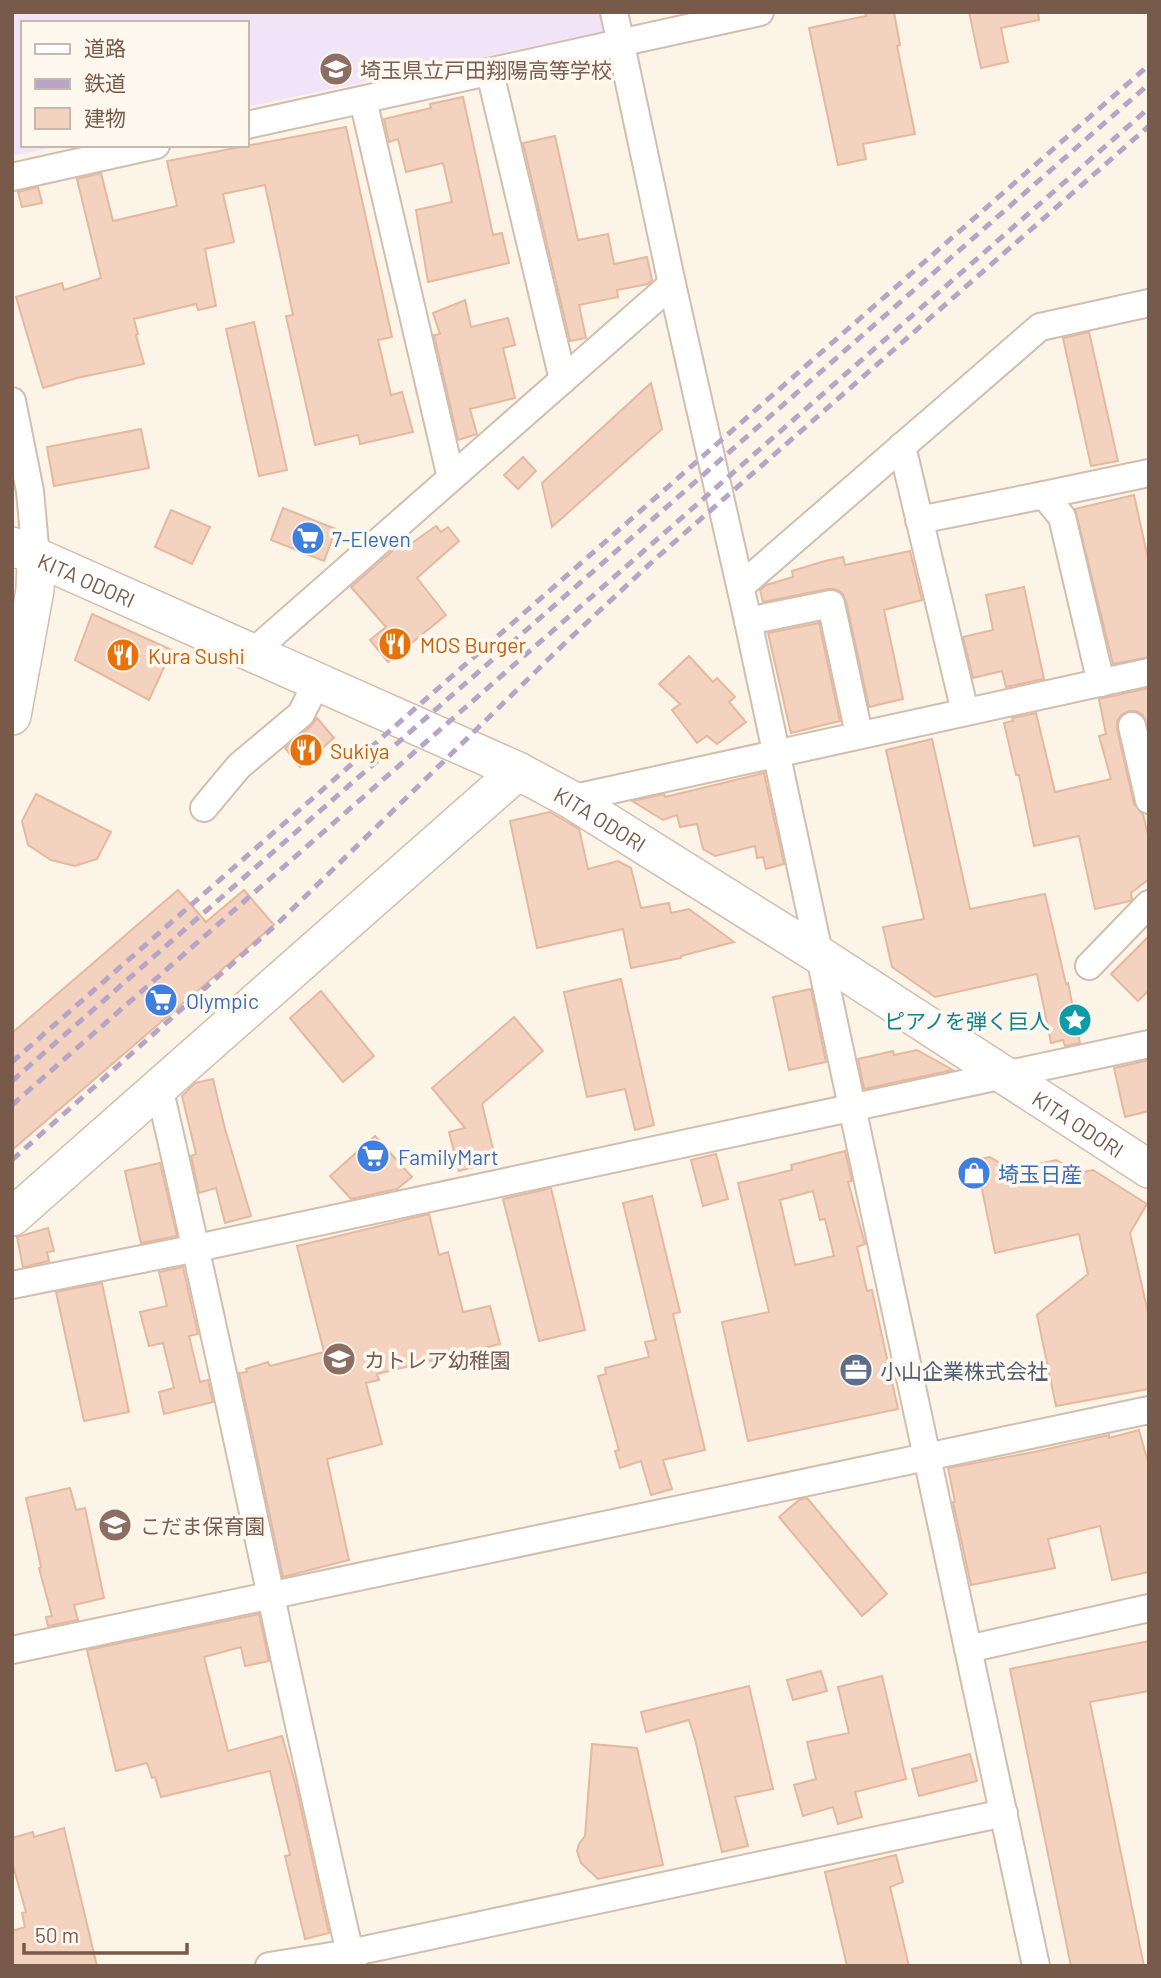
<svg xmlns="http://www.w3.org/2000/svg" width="1161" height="1978" viewBox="0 0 1161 1978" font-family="Barlow,'Noto Sans JP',sans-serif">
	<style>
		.education { fill: #f1e4f9 }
		.building { fill: #f3d2bf; stroke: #e6b89e; stroke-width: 2; fill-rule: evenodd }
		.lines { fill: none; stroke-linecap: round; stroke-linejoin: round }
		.street-casing { stroke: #d2beaf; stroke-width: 30 }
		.secondary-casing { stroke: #d5bdad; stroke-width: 40 }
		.street { stroke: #fff; stroke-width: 26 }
		.secondary { stroke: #fff; stroke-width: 37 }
		.rail { stroke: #b7a5c8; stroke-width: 5; stroke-dasharray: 10 7; stroke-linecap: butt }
		.labels { text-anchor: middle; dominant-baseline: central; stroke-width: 7; stroke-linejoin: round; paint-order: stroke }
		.education-label { font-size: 21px; fill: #785e54; stroke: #fff8ef; text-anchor: start }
		.shop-label { font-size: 21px; fill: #366cbe; stroke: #fff8ef; text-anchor: start }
		.street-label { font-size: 21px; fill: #785a4b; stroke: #fff8ef }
		.food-label { font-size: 21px; fill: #c56008; stroke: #fff8ef; text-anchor: start }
		.culture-label { font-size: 21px; fill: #0d838f; stroke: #fff8ef; text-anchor: end }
		.service-label { font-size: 21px; fill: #4e5e75; stroke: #fff8ef; text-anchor: start }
	</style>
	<rect width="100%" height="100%" fill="#fdf4e8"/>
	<!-- education -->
	<path class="education" d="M12,12H601L605,31L247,107V23H23V145H64L12,156Z"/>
	<!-- building -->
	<g class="building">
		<path d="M865,12H894L900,45L897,46L915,134L863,144L866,159L838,165L809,28L866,16Z"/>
		<path d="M969,12H1038L1039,20L1001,28L1008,62L981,68Z"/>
		<path d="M463,97L493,235L502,233L509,263L428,282L416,210L452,202L443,163L406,172L398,139L389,142L384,119L431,108L430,104Z"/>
		<path d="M346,127L392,337L378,340L391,395L402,392L413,432L360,444L358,435L315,445L286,316L293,315L265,185L223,194L234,242L205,249L216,306L198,310L196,304L134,319L138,334L136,335L144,364L77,378L43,388L16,297L62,283L64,290L101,278L77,179L101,173L113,221L177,206L167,161Z"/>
		<path d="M555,136L578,240L608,234L614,264L647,257L652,280L648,284L617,290L618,297L579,305L586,338L570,341L523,143Z"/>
		<path d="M38,187L42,203L22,207L18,192Z"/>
		<path d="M465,300L471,327L508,318L515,345L503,348L515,398L470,409L477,434L458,440L434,335L440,334L433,313Z"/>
		<path d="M254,322L287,470L259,476L226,329Z"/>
		<path d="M1089,332L1118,461L1091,466L1063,338Z"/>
		<path d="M651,383L662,429L552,527L542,483Z"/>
		<path d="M141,429L149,468L54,486L47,447Z"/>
		<path d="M523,457L536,471L518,489L504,475Z"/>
		<path d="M1134,495L1149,563V657L1113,664L1075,509Z"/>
		<path d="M283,508L336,529L324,561L271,540Z"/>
		<path d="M171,510L210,527L192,564L155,547Z"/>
		<path d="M436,526L441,532L448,527L459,541L417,578L446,615L388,662L370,640L386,627L351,587L398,546L402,550Z"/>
		<path d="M910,551L922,600L884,610L903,699L869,707L846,601L842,593L835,589H828L763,602L760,590L766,585L793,577L792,571L825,561L843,557L845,565Z"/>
		<path d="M1024,587L1044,679L1006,687L1002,671L973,678L963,637L993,630L986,595Z"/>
		<path d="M92,614L172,650L149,700L75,660Z"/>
		<path d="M819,623L840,721L791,733L768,633Z"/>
		<path d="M689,656L713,682L717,678L735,697L729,702L746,722L717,744L707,736L697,743L672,710L680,704L659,684Z"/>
		<path d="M1149,688V729L1143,715L1136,711H1129L1121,715L1117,722V729L1134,804L1143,814L1149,839V879L1131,893L1132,899L1130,901L1095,909L1079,836L1034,846L1019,775H1016L1004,723L1013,721L1012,718L1036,713L1055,792L1111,779L1099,736L1106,734L1099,699Z"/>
		<path d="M317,718L334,738L300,767L285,748L311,726Z"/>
		<path d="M932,739L970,909L1045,894L1066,984L1068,983L1080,1043L1065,1046L1063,1040L1051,1043L1037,974L935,997L892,967L883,927L924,919L886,750Z"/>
		<path d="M764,773L784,864L766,869L763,857L757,858L755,846L715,856L703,849L697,824L680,827L677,815L663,820L632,801L664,794L665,797Z"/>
		<path d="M36,794L111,832L97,859L75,866L51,860L28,845L22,821Z"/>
		<path d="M550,812L579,829L588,869L618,861L631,868L641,908L669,903L671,913L689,909L734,942L681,956V958L631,968L623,929L537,948L510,821Z"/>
		<path d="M178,890L206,922L244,890L274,925L12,1150V1033Z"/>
		<path d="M1149,936V990L1138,1001L1111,974Z"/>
		<path d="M621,979L654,1125L635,1130L625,1089L587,1097L564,992Z"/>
		<path d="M811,989L826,1062L789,1070L773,997Z"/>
		<path d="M321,991L374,1056L343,1082L290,1018Z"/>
		<path d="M514,1017L543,1051L482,1104L496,1161L459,1171L449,1132L465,1128L432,1088Z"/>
		<path d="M917,1050L953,1070L864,1089L858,1059L893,1051L894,1055Z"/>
		<path d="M1149,1060V1111L1125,1117L1114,1068Z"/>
		<path d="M213,1079L225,1129L251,1216L225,1223L216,1188L199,1193L191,1156L196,1154L182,1096L195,1083Z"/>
		<path d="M375,1136L412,1177L397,1189L351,1199L330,1176Z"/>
		<path d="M845,1151L852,1181L848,1182L865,1244L857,1247L867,1291L872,1290L898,1409L748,1441L722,1322L769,1312L738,1183L792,1170L791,1165ZM813,1191L820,1220L825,1219L834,1256L795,1265L780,1200Z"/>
		<path d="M716,1154L728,1199L703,1206L691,1160Z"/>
		<path d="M990,1157L1012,1170L1056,1160L1079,1173L1093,1170L1147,1204L1130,1233L1149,1317V1389L1056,1406L1037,1315L1088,1274L1079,1234L995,1253L976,1160Z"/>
		<path d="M160,1163L177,1236L141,1243L125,1171Z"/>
		<path d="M551,1188L585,1330L539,1341L503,1199Z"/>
		<path d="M652,1196L680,1312L673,1314L705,1450L663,1460L672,1489L651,1495L641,1461L620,1468L615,1451L619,1450L598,1376L606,1374L605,1368L649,1357L645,1342L656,1340L623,1203Z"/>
		<path d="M429,1214L439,1255L448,1252L463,1312L490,1306L500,1344L377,1374L379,1380L366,1383L382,1444L327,1459L349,1560L283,1577L239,1373L247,1372L246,1369L268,1362L270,1366L324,1352L297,1246Z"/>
		<path d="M48,1228L54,1251L47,1252L49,1261L23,1267L17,1237Z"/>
		<path d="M183,1267L198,1334L189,1336L200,1382L208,1380L213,1402L164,1414L159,1392L174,1388L163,1343L149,1346L140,1312L167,1306L159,1272Z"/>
		<path d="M102,1283L129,1412L84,1421L56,1292Z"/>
		<path d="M1139,1430L1149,1466V1572L1112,1580L1100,1526L1048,1539L1055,1568L971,1585L953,1502H955L948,1468L1034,1452L1109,1435V1438Z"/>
		<path d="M70,1488L76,1510L85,1508L104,1598L74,1605L78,1620L48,1626L46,1617L52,1616L39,1568L41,1567L26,1498Z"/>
		<path d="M807,1498L887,1594L862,1616L779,1517L799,1500Z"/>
		<path d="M259,1614L269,1661L245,1666L241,1647L204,1657L228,1751L282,1736L295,1782L329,1933L305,1939L285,1856L290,1855L270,1771L161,1797L155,1777L152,1778L147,1763L116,1771L87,1650Z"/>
		<path d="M1149,1641V1691L1090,1702L1144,1966H1071L1010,1669Z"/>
		<path d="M821,1671L827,1691L793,1700L787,1680Z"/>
		<path d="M882,1676L906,1779L855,1792L862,1817L838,1824L833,1807L803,1816L794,1785L816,1779L807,1742L849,1733L838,1687Z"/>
		<path d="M749,1686L773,1789L735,1797L748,1846L722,1852L695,1739L689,1720L646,1732L641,1712Z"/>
		<path d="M592,1744L637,1748L663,1865L598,1879L581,1863L577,1851L579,1844L585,1836Z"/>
		<path d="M970,1754L977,1781L919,1796L912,1769Z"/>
		<path d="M64,1828L97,1966H12V1931L25,1927L22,1913L26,1912L12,1862V1838L33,1832L34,1837Z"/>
		<path d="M896,1855L903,1882L890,1887L909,1966H847L825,1872Z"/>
	</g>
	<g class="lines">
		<defs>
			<g id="street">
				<path d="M614,12L672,284L748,621L1036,1966"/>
				<path d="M490,73L563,380"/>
				<path d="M363,100L451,478"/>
				<path d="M247,125L760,12"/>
				<path d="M12,177L156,145"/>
				<path d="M12,401L30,491L36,557"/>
				<path d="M902,446L965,712"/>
				<path d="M1044,495L1149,473"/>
				<path d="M919,520L1044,495L1062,517L1101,683"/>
				<path d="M741,586L1040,327L1149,303"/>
				<path d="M748,621L831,604L859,734"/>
				<path d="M253,652L672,284"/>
				<path d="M1132,726L1149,800"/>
				<path d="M570,799L1149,672"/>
				<path d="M204,808L239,766L301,714L318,680"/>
				<path d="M1089,966L1149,904"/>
				<path d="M159,1087C227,1379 285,1674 353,1966"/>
				<path d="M12,1285L197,1248L1149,1044"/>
				<path d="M968,1649L1149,1608"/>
				<path d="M12,1650L1149,1410"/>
				<path d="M269,1966L350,1953L1004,1813"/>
			</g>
			<g id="secondary">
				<path id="s1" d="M12,546L518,771L570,799L819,955L1149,1169"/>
				<path d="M12,716L35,590L36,557"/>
				<path d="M12,1217L518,771"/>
			</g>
		</defs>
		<!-- street casing -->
		<use href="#street" class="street-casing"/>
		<!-- secondary casing -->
		<use href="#secondary" class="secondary-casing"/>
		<!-- street -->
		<use href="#street" class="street"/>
		<!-- secondary -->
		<use href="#secondary" class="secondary"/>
		<!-- rail -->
		<g class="rail">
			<path d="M12,1062L1149,65"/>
			<path d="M12,1081L1149,84"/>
			<path d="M12,1105L1149,108"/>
			<path d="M12,1160L277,924L566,642L654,560L1149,126"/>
		</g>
	</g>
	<!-- icons -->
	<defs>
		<symbol id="school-disc" viewBox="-11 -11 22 22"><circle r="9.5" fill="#8d6e63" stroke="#fff8ef"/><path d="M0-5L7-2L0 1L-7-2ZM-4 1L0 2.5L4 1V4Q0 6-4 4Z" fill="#fff"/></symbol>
		<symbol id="supermarket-disc" viewBox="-11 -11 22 22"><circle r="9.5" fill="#3f7fe0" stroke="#fff8ef"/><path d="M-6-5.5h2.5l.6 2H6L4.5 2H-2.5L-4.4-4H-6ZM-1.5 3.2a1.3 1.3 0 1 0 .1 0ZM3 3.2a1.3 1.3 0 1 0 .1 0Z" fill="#fff"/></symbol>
		<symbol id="restaurant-disc" viewBox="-11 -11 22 22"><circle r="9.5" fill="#e8710a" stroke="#fff8ef"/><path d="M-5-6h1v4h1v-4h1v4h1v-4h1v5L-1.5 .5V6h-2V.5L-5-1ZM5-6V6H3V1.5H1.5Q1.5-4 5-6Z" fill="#fff"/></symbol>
		<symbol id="sight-disc" viewBox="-11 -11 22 22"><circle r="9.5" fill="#0f9aa8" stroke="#fff8ef"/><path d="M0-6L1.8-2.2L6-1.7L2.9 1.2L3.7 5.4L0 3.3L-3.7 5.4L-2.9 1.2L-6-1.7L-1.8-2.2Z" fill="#fff"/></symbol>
		<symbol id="shop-disc" viewBox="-11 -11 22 22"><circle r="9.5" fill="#3f7fe0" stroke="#fff8ef"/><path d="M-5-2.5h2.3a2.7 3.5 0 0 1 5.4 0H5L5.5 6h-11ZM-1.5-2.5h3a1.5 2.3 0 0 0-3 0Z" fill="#fff"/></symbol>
		<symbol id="office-disc" viewBox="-11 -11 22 22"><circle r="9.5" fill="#5c6f8a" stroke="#fff8ef"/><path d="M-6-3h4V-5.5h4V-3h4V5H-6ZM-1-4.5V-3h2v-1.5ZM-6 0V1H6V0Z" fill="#fff"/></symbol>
	</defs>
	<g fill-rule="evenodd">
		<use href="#school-disc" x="317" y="50" width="38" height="38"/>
		<use href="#supermarket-disc" x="289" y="519" width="38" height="38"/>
		<use href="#restaurant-disc" x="376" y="625" width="38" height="38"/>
		<use href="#restaurant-disc" x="104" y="636" width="38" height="38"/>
		<use href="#restaurant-disc" x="287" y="731" width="38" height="38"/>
		<use href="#supermarket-disc" x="142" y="981" width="38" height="38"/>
		<use href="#sight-disc" x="1056" y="1001" width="38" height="38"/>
		<use href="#supermarket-disc" x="354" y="1137" width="38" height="38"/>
		<use href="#shop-disc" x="955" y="1154" width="38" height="38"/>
		<use href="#school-disc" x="320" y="1340" width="38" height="38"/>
		<use href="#office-disc" x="837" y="1351" width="38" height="38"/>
		<use href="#school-disc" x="96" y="1506" width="38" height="38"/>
	</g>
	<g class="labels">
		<!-- education labels -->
		<g class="education-label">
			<text x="360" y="69">埼玉県立戸田翔陽高等学校</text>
			<text x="364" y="1359">カトレア幼稚園</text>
			<text x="140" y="1525">こだま保育園</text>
		</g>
		<!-- shop labels -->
		<g class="shop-label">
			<text x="332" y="538">7-Eleven</text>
			<text x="186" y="1000">Olympic</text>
			<text x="398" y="1156">FamilyMart</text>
			<text x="998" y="1173">埼玉日産</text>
		</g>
		<!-- street labels -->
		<g class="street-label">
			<text stroke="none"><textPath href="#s1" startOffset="82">KITA ODORI</textPath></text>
			<text stroke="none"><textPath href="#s1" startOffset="649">KITA ODORI</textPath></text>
			<text stroke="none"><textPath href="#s1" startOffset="1216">KITA ODORI</textPath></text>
		</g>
		<!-- food labels -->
		<g class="food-label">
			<text x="420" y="644">MOS Burger</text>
			<text x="148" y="655">Kura Sushi</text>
			<text x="330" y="750">Sukiya</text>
		</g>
		<!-- culture labels -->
		<g class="culture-label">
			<text x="1050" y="1020">ピアノを弾く巨人</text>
		</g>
		<!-- service labels -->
		<g class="service-label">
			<text x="880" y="1370">小山企業株式会社</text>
		</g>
	</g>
	<!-- border -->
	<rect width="1161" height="1978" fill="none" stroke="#785a4b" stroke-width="28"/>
	<!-- legend -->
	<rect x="21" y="21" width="228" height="126" fill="#fff8ef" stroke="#c9b9ad" stroke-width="2"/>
	<rect x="35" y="44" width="35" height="10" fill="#ffffff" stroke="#c9b9ad" stroke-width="2"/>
	<text x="84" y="56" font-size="21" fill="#785a4b">道路</text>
	<rect x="35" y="79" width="35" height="10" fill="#b7a5c8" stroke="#c9b9ad" stroke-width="2"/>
	<text x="84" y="91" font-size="21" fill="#785a4b">鉄道</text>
	<rect x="35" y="108" width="35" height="21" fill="#f3d2bf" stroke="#c9b9ad" stroke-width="2"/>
	<text x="84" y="126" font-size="21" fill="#785a4b">建物</text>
	<!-- scale -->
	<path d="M24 1943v10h163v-10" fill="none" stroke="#785a4b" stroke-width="3.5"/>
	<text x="35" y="1943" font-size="21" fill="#785a4b" stroke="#fff8ef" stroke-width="5" paint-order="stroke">50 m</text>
</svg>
